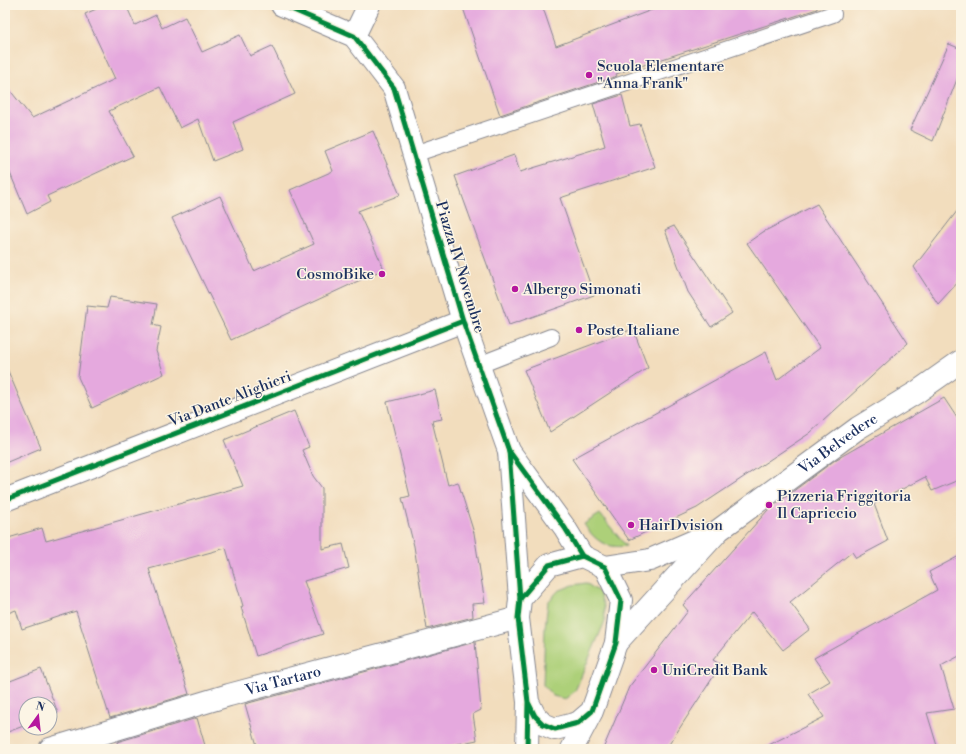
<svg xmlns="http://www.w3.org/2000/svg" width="966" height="754" viewBox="0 0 966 754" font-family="'Libre Bodoni',serif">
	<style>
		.green { fill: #add079; stroke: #64806c }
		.building { fill: #e5a9de }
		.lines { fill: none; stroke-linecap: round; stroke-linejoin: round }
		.service-casing { stroke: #86868e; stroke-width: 18 }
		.minor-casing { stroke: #86868e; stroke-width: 24 }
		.tertiary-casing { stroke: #86868e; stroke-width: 24 }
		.service { stroke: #fff; stroke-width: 16 }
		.minor { stroke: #fff; stroke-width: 22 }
		.tertiary { stroke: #fff; stroke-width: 22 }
		.cycleway-casing { stroke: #fcf5e5; stroke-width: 8 }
		.cycleway { stroke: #00873e; stroke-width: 5 }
		.poi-dot { fill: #b5179e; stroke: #fcf5e5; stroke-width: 1.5 }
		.labels { text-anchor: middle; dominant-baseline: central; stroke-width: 3; stroke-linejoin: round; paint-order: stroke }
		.poi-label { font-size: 15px; fill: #1b2f5e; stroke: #fcf5e5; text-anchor: start }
		.street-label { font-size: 15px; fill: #1b2f5e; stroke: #fcf5e5 }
	</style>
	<rect width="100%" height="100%" fill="#fcf5e5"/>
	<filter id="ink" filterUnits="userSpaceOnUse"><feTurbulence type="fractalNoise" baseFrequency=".025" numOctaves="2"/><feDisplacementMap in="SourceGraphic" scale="8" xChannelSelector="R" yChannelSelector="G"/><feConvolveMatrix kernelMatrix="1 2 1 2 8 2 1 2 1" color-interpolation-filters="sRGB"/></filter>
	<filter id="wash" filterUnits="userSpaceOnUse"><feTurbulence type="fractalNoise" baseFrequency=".012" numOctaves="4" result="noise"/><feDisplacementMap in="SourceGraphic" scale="16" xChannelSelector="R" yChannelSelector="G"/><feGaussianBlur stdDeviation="0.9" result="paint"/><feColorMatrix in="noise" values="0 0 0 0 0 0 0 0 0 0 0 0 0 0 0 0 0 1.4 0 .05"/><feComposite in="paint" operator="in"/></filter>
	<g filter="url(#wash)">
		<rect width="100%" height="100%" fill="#f2ddbd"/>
		<!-- green -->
		<g class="green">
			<path d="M600,514L626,546C606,549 594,540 584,524Z"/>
			<path d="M586,583L599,592L604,606L605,621L575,691L565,699L553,696L543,685L545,627L548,602L558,591L573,585Z"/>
		</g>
		<g id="blocks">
			<!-- building -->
			<g class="building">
				<path d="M105,5H126L135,25L156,15L162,28L185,17L202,52L240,35L250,56L272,46L295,94L233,122L243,149L213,161L198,119L180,128L160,87L109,111L133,156L47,196L50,202L27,214L5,161V84L32,118L115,79L85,14Z"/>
				<path d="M462,5H542L556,46L665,5H817V9L616,74L617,76L500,115Z"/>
				<path d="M949,44L961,49V69L933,141L910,130Z"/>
				<path d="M622,95L630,126L640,124L655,167L560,198L594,295L509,325L455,176L514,155L520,172L605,146L593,104Z"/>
				<path d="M373,131L400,195L358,211L384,269L231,340L172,218L220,196L254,271L314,244L290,190L333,171L325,151Z"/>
				<path d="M817,204L908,343L810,433L697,508L629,540L572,459L766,352L777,380L820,348L747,243L763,232Z"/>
				<path d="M961,206V279L938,304L914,267Z"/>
				<path d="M674,226L732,313L711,327L688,292L665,230Z"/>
				<path d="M110,297L157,304L153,325L161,327L156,351L164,374L92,408L78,377L87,306L107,308Z"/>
				<path d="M633,329L648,368L550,432L524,370Z"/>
				<path d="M5,364L41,448L5,463Z"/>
				<path d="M435,390L442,419L432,421L448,485L458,482L474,533L485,603L472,604L473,617L427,629L414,546L402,498L410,496L387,402Z"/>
				<path d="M944,398L961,424V479L932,491L925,477L874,504L888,541L856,558L852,552L790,602L810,629L783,650L752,612L713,660L721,665L666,749H603L629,687L688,611L683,605L768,510L835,460Z"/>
				<path d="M294,411L309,447L302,450L313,476L322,488V549L343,544L349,568L304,581L323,634L256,656L241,607L243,606L226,548L149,569L189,694L110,718L76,611L22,629L16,610L5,614V539L42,528L46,541L243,486L224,440Z"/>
				<path d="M961,555V655L941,666L954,709L927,713L938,749H761L824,717L808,694L830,681L814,658L937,590L929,572Z"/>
				<path d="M475,642L481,710L473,714L477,740L433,749H258L245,704Z"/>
				<path d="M41,669L58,713L50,716V704H26V725L5,733V683Z"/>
				<path d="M197,718L206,749H119L117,742Z"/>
			</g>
		</g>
	</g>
	<g filter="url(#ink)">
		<use href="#blocks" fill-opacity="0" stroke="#86868e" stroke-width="1"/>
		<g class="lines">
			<defs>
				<g id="service">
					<path d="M414,154L833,14"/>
					<path d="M479,365L551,337"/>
				</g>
				<g id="minor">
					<path d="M354,36L369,5"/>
					<path d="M5,500L463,321"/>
					<path id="s1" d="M50,749L229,695L518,618"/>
				</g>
				<g id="tertiary">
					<path d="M282,5L354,36L394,88L463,321L509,451L520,599"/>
					<path d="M509,451L565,528L582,556"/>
					<path d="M605,567L650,560L710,534"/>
					<path id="s2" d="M616,643L719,530L858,428L917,392L961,361"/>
					<path d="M527,749L528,702L518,618L520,599L549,565L582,556L605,567L621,600L616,643L592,711L578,723L555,729L543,724L535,716L528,702"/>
					<path d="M572,749L591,713"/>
				</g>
			</defs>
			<!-- service casing -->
			<use href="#service" class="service-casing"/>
			<!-- minor casing -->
			<use href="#minor" class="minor-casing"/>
			<!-- tertiary casing -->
			<use href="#tertiary" class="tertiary-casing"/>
			<!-- service -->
			<use href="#service" class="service"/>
			<!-- minor -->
			<use href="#minor" class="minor"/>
			<!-- tertiary -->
			<use href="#tertiary" class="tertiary"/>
			<defs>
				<g id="cycleway">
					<path d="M282,5L354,36L394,88L463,321L509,451L520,599"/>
					<path d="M509,451L565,528L582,556"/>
					<path d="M5,500L463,321"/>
					<path d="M527,749L528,702L518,618L520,599L549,565L582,556L605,567L621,600L616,643L592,711L578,723L555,729L543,724L535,716L528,702"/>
				</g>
			</defs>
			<!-- cycleway casing -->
			<use href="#cycleway" class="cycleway-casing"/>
			<!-- cycleway -->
			<use href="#cycleway" class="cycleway"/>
		</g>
	</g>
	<!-- markers -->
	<g class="poi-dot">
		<circle cx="589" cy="75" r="4"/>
		<circle cx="382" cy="274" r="4"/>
		<circle cx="515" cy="289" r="4"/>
		<circle cx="579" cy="330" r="4"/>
		<circle cx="769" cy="505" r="4"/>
		<circle cx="631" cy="525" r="4"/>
		<circle cx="654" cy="670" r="4"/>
	</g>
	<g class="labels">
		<!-- poi labels -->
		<g class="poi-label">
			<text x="597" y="66">Scuola Elementare<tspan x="597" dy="17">"Anna Frank"</tspan></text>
			<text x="374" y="274" text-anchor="end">CosmoBike</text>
			<text x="523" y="289">Albergo Simonati</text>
			<text x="587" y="330">Poste Italiane</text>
			<text x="777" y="496">Pizzeria Friggitoria<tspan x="777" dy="17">Il Capriccio</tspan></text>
			<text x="639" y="525">HairDvision</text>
			<text x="662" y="670">UniCredit Bank</text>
		</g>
		<!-- street labels -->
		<g class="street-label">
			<text transform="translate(460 267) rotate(73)">Piazza IV Novembre</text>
			<text transform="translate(230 399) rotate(-21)">Via Dante Alighieri</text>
			<text stroke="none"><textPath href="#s2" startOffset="300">Via Belvedere</textPath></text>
			<text stroke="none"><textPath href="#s1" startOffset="243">Via Tartaro</textPath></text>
		</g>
	</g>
	<!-- margin -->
	<rect width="966" height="754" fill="none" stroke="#fcf5e5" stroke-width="20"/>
	<!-- north arrow -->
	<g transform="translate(38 716) rotate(15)"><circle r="19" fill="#fcf5e5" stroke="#a2a6af"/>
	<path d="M0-3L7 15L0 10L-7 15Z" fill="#b5179e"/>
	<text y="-6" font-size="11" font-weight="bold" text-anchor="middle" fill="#1b2f5e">N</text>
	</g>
</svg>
